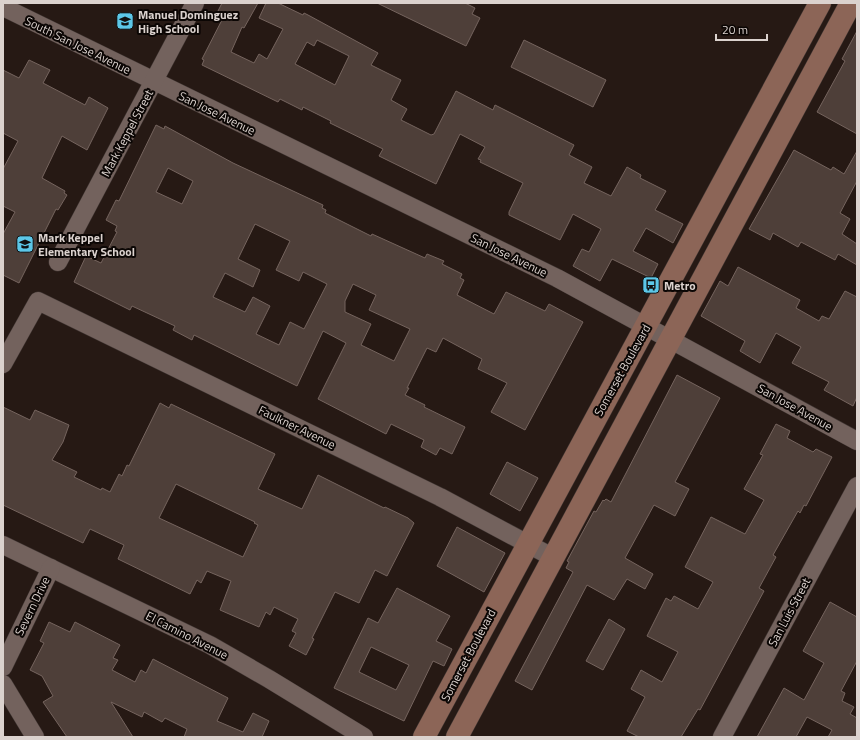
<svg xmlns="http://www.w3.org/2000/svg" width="860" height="740" viewBox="0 0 860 740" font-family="'Titillium Web',sans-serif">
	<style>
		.building { fill: #4e3f39; stroke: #75645e; fill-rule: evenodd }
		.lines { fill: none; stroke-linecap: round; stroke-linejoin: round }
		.street-casing { stroke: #403633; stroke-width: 19 }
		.secondary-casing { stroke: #403633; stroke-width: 23 }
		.street { stroke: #73625d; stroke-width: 18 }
		.secondary { stroke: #8c6557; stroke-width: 22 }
		.labels { text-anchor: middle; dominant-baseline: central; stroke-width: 4; stroke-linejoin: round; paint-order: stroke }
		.poi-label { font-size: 12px; font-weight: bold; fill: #dbd2ce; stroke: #0b0604; text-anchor: start }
		.street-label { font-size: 12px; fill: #dbd2ce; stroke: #0b0604 }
	</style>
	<rect width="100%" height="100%" fill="#261914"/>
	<!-- building -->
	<g class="building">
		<path d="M222,3H258L244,28L242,27L231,52L254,63L259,54L267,59L283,29L259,18L266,3H278L303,15L304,13L308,15L378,53L371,65L401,80L391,100L407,109L401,120L431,135L434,134L456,91L493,110L495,105L574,145L569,155L592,167L584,183L611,196L627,167L641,175L640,178L666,191L655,210L683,224L673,243L646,228L633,251L658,264L651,278L612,259L600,281L573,266L582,249L589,252L601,229L573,214L560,240L509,215V212L523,183L480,162L481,160L478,159L485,147L460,134L436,184L379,156L383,149L330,123L331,121L303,107L302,110L280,99L278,102L202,65L204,60L202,59L224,16L217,13ZM317,40L349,56L335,85L295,64L307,42L314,46Z"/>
		<path d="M377,3H465L475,8L472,14L480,18L466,46Z"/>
		<path d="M857,31V134L817,112L845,61L842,59Z"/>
		<path d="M524,40L606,80L593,107L511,67Z"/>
		<path d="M29,60L50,70L43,83L85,105L89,97L108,108L87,150L62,136L42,178L65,191L64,193L67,195L58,210L56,209L19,283L3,275V234L15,212L3,206V169L18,141L3,133V70L19,78Z"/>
		<path d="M156,125L164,129L165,126L233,163L323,205L322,208L326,210L325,213L371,236L372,234L425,258L427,254L444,261L442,264L462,274L460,278L464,280L457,295L494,314L506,292L545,311L549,304L583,322L525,430L491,412L507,383L478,369L482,359L443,338L436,352L427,348L407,388H409L405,395L425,405L424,407L465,427L452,454L440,448L436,455L421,447L424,440L391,424L386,434L318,399L346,343L323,331L297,386L194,335L192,340L173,330L175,326L132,306L130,310L74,282L86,256L101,263L117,232L115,231L117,226L106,220L116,200L119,201ZM168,168L193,181L182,204L156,192ZM255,224L290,241L276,270L299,281L303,272L327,284L304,329L290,322L279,345L256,334L270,306L253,297L245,312L213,297L225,273L253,287L260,270L238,259ZM353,284L376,295L369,310L410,329L394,361L361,345L371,324L345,312V301Z"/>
		<path d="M794,150L831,170L833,167L844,174L857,151V181L840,213L850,219L842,234L857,244V265L838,254L835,260L801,242L798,247L773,233L770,240L749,229Z"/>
		<path d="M738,267L800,300L796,308L819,321L822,316L829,319L845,291L857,297V397L853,406L824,390L829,382L792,363L801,347L776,333L760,363L740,351L745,341L701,316L720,281L728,286Z"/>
		<path d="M677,375L720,398L675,482L689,489L675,516L654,505L625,558L653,574L645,589L627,579L614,600L587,585L532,690L515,681L573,572L566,568L569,562L567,561L594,511L596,512L603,500L604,501L606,499L611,502Z"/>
		<path d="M160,403L169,408L171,404L275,454L258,489L302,509L318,475L384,508L385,507L408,518L414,523L387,576L375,570L359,603L335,592L312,638L314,639L306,655L289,646L296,633L292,631L298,619L274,607L270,615L266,612L259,627L220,610L231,581L207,571L201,583L197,580L190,594L118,559L124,545L90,529L83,543L3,505V407L30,420L35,410L69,425L63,442L52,460L77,472L74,477L101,490L102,488L110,492L119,474L122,476L127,465L129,466ZM176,484L255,522L254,523L258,525L243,557L159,518Z"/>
		<path d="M776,424L790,431L787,438L813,452L816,449L832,457L806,506L804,505L800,513L798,511L773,555L776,557L759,588L764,591L700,710L698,709L681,737H639L627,731L645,697L631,689L641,670L662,682L678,652L647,636L666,598L671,601L674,596L698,609L713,582L685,567L711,517L745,534L764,500L744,489L763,455L760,454Z"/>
		<path d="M507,462L538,478L520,511L490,494Z"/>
		<path d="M457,527L505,553L484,592L437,566Z"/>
		<path d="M397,588L450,616L436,641L452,649L444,666L433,661L404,721L334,688L368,618L378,623ZM371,647L409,665L396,690L359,672Z"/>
		<path d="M830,602L857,617V661L841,691L845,693L842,701L854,707L850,714L857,718V737H828L832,730L807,717L796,737H757L784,688L804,700L824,663L803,651Z"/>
		<path d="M609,619L625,629L603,670L586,661Z"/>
		<path d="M49,622L70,632L75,622L120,645L113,658L118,660L112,670L135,682L141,670L146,673L153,659L228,698L217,721L243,732L253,713L269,721L262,737H184L187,729L165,718L162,722L144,712L142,717L111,702L133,737H67L43,702L53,696L42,676L30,670L44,643L40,641Z"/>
	</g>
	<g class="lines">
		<defs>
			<g id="street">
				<path d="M3,7L557,278L857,441"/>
				<path d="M58,262L195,3"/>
				<path d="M3,364L38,301L440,497L554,558"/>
				<path d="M3,545L210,645L269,679L364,737"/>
				<path d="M3,667L51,568"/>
				<path d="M3,684L35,737"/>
				<path d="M722,737L857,486"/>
			</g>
			<g id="secondary">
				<path d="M424,737L820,3"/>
				<path d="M457,737L851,3"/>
			</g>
		</defs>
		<!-- street casing -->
		<use href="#street" class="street-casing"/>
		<!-- secondary casing -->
		<use href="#secondary" class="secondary-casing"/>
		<!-- street -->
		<use href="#street" class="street"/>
		<!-- secondary -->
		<use href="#secondary" class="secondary"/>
	</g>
	<!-- icons -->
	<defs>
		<symbol id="school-square" viewBox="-11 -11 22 22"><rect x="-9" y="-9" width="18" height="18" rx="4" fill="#5cc7e8" stroke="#0b0604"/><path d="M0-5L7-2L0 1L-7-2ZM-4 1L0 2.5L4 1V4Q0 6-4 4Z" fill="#111"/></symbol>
		<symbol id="bus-square" viewBox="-11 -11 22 22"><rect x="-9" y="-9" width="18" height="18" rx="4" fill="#5cc7e8" stroke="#0b0604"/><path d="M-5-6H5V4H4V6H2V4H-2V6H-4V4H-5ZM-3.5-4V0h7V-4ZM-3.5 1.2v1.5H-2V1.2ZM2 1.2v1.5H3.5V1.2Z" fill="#111"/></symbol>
	</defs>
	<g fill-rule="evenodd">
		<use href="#school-square" x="115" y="11" width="20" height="20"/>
		<use href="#school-square" x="15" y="234" width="20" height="20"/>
		<use href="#bus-square" x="641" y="275" width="20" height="20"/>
	</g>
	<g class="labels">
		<!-- poi labels -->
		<g class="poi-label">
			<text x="138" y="14">Manuel Dominguez<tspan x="138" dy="14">High School</tspan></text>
			<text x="38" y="237">Mark Keppel<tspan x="38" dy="14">Elementary School</tspan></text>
			<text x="664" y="285">Metro</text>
		</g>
		<!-- street labels -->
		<g class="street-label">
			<text transform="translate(78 45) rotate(26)">South San Jose Avenue</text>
			<text transform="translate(217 113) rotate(26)">San Jose Avenue</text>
			<text transform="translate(127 133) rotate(-62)">Mark Keppel Street</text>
			<text transform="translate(509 255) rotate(26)">San Jose Avenue</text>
			<text transform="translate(622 370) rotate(-61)">Somerset Boulevard</text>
			<text transform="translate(795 407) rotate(29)">San Jose Avenue</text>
			<text transform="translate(297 427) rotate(26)">Faulkner Avenue</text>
			<text transform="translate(32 606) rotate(-64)">Severn Drive</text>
			<text transform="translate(789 612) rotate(-62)">San Luis Street</text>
			<text transform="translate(187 635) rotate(27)">El Camino Avenue</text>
			<text transform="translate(468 655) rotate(-62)">Somerset Boulevard</text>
		</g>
	</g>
	<!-- border -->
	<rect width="860" height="740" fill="none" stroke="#dbd2ce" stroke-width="8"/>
	<!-- scale -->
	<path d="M716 34v6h51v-6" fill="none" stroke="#dbd2ce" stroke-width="2"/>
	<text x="722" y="34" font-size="12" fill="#dbd2ce" stroke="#0b0604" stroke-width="3" paint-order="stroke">20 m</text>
</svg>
